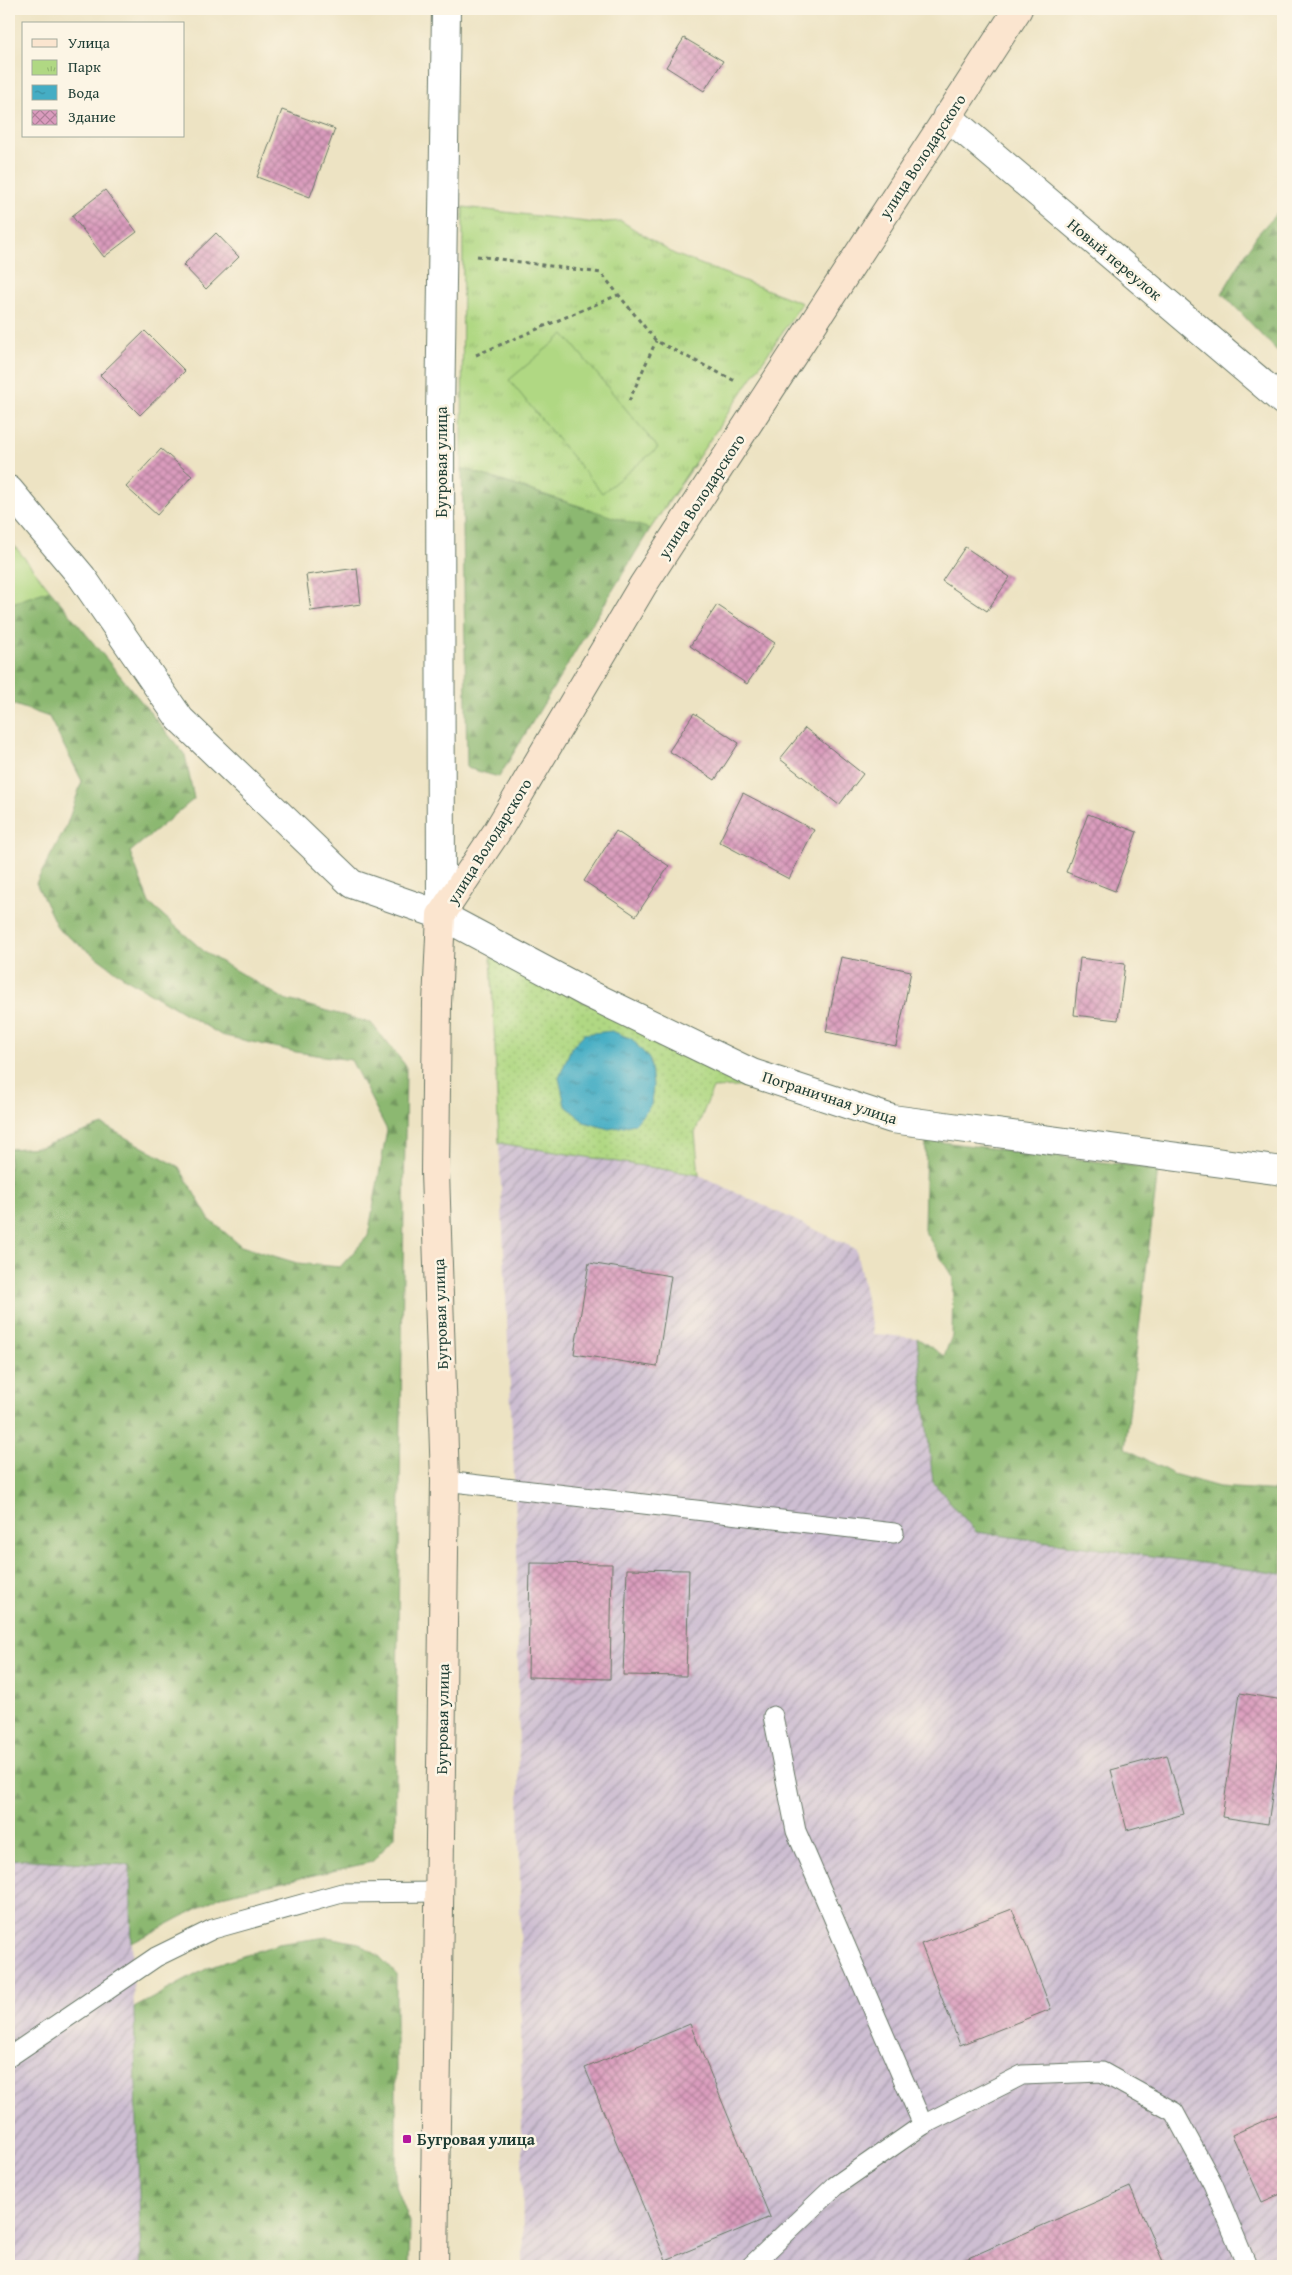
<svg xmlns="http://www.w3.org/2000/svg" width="1292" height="2275" viewBox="0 0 1292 2275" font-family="'Gentium Book Plus',serif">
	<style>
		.industrial { fill: url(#industrial-furrows) }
		.grass { fill: url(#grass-dots); stroke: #688a5c }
		.forest { fill: url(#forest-firs); stroke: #567a52 }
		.park { fill: url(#park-tufts); stroke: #688a5c }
		.garden { fill: #b0d883; stroke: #688a5c }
		.water { fill: url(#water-ripples); stroke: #32757c }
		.building { fill: url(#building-cross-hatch) }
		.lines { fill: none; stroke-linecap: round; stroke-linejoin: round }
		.lane-casing { stroke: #677766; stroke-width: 21 }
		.street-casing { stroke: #677766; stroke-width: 30 }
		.secondary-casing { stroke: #677766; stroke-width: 30 }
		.path { stroke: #677766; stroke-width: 3; stroke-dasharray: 4 4; stroke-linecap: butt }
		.lane { stroke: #fff; stroke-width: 19 }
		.street { stroke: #fff; stroke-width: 28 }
		.secondary { stroke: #fbe5cf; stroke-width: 28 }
		.poi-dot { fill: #b5179e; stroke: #fcf5e5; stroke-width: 2 }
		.labels { text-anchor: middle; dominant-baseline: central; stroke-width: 5; stroke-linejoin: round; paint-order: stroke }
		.street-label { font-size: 16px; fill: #1f3d34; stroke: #fcf5e5 }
		.poi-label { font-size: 16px; font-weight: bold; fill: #1f3d34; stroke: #fcf5e5; text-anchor: start }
	</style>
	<defs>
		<pattern id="industrial-furrows" width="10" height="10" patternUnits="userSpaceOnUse" patternTransform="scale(1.25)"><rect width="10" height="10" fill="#cdbed2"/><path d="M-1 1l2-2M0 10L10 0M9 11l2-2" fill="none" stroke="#a69cab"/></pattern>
		<pattern id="grass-dots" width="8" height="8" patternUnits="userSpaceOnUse" patternTransform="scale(1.25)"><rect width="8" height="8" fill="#b0d883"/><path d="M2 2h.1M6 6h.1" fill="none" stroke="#97ba72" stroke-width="1.8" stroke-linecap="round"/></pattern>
		<pattern id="forest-firs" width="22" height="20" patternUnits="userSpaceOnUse" patternTransform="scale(1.25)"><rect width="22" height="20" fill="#8cb871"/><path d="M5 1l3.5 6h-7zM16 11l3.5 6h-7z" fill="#72975e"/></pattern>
		<pattern id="park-tufts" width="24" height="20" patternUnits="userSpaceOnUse" patternTransform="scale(1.25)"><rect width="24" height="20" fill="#b0d883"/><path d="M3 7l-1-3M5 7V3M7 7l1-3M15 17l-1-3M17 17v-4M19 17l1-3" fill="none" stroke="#97ba72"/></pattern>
		<pattern id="water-ripples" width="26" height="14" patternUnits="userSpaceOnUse" patternTransform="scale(1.25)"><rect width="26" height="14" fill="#45adc4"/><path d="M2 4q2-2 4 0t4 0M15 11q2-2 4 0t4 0" fill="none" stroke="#398ea0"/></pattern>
		<pattern id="building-cross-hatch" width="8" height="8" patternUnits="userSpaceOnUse" patternTransform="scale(1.25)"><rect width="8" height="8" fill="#da9bbd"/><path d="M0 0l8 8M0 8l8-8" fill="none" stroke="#b0809a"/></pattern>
	</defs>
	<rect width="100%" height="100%" fill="#fcf5e5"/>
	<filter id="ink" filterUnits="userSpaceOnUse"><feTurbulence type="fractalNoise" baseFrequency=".02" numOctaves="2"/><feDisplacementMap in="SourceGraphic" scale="10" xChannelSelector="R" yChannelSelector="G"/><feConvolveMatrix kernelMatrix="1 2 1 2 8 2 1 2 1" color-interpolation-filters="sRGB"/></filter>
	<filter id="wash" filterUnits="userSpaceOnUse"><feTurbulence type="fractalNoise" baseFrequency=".0096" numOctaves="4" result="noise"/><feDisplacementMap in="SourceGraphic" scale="20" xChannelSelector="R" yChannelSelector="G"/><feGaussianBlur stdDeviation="1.12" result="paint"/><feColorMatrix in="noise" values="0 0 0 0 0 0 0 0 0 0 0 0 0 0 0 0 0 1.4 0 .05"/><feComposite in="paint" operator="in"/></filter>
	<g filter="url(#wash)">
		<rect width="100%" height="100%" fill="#ede3c3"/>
		<!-- industrial -->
		<g class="industrial">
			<path d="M499,1143L699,1175L856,1249L873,1334L917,1338L933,1482L976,1532L1283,1574V2266H523L517,1541Z"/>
			<path d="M9,1859L130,1865L141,2266H9Z"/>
		</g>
		<!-- grass -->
		<path class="grass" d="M491,957L758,1086L713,1088L695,1133L699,1175L499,1143Z"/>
		<!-- forest -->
		<g class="forest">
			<path d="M1283,206V357L1222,293L1257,235Z"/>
			<path d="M695,464L650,529L499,777L467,768L462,468L590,510Z"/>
			<path d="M50,590L185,755L194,799L130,852L149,903L206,953L284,999L371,1023L406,1066L395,1836L372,1862L221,1896L132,1943L130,1865L9,1859V1149L40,1147L103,1125L179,1167L209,1219L241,1246L297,1263L340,1267L368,1236L387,1130L351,1060L296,1052L221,1035L125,978L58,929L36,883L66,827L82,781L49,717L9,703V604Z"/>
			<path d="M926,1140L1158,1169L1125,1448L1173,1474L1219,1487L1283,1491L1282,1574L976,1532L933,1482L917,1338L944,1356L952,1336L953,1278L924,1230Z"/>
			<path d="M327,1937L359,1943L380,1957L396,1974V2186L410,2222L409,2266H141L134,2008L208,1968L278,1944Z"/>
		</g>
		<!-- park -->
		<path class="park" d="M463,207L595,223L621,221L674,254L802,303L650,529L462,468Z"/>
		<!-- garden -->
		<g class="garden">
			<path d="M564,334L658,448L602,493L509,380Z"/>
			<path d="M9,539L50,590L9,604Z"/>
		</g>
		<!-- water -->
		<path class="water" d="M612,1031L632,1039L650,1060L653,1085L651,1105L635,1124L609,1129L584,1122L565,1105L559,1078L571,1048L584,1034Z"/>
		<g id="blocks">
			<!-- building -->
			<g class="building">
				<path d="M684,38L723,61L704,91L666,67Z"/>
				<path d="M282,110L335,129L310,197L257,177Z"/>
				<path d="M105,190L137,232L104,257L72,216Z"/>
				<path d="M216,233L239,257L206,289L183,265Z"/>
				<path d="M145,331L185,371L140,415L100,375Z"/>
				<path d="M161,449L192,476L157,515L126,487Z"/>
				<path d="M965,547L1010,577L987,611L942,581Z"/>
				<path d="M357,568L361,604L311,611L306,575Z"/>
				<path d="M717,605L775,643L747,684L690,646Z"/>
				<path d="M694,713L739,743L715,780L669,751Z"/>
				<path d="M805,728L863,774L839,805L780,759Z"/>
				<path d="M743,793L814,830L789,879L719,842Z"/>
				<path d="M1088,814L1137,832L1115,891L1066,872Z"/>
				<path d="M616,831L669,866L636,916L584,881Z"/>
				<path d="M841,957L911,971L896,1046L826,1032Z"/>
				<path d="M1080,958L1125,964L1118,1020L1074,1015Z"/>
				<path d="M589,1263L671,1276L657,1367L574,1354Z"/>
				<path d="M530,1563L612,1564L610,1679L528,1677Z"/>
				<path d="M627,1569L689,1570L686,1676L623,1675Z"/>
				<path d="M1240,1693L1283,1700V1720L1268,1824L1222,1817Z"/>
				<path d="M1167,1755L1184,1814L1127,1830L1111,1770Z"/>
				<path d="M1012,1909L1051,2009L960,2045L921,1944Z"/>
				<path d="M690,2024L770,2217L666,2260L585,2068Z"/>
				<path d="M1283,2112V2193L1262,2202L1232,2135Z"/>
				<path d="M1130,2187L1165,2266H950Z"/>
			</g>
		</g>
	</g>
	<g filter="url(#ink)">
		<use href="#blocks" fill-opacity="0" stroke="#677766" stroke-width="1"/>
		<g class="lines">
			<defs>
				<g id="lane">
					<path d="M445,1481L894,1533"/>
					<path d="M773,1716L796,1831L923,2125"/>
					<path d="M9,2057L156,1957L213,1929L342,1893L439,1892"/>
					<path d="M751,2266L835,2186L923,2125L1022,2075L1102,2072L1174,2112L1213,2184L1247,2266"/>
				</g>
				<g id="street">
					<path d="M947,116L1283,401"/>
					<path d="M9,490L82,577L180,719L352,884L441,915L587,993L752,1073L892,1119L1283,1171"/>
					<path d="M441,915L440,418L446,9"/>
				</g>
				<path id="secondary" d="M434,2266L445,1481L435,1172L437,1003L441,915L498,830L643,585L1018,9"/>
			</defs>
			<!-- lane casing -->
			<use href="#lane" class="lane-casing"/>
			<!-- street casing -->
			<use href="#street" class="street-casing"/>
			<!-- secondary casing -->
			<use href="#secondary" class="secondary-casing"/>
			<!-- path -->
			<g class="path">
				<path d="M477,256L601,273L656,341L735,381"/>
				<path d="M476,355L618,295"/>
				<path d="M629,401L656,341"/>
			</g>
			<!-- lane -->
			<use href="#lane" class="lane"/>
			<!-- street -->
			<use href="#street" class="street"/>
			<!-- secondary -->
			<use href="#secondary" class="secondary"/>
		</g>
	</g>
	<!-- markers -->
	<rect class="poi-dot" x="402" y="2134" width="10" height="10" rx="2.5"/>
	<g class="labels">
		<!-- street labels -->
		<g class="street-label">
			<text transform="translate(922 156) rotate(-57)">улица Володарского</text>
			<text transform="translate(1115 259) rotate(40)">Новый переулок</text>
			<text transform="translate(441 462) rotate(-90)">Бугровая улица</text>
			<text transform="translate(701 496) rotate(-57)">улица Володарского</text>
			<text transform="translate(489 841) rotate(-58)">улица Володарского</text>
			<text transform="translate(830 1097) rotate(18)">Пограничная улица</text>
			<text transform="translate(440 1314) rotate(-92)">Бугровая улица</text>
			<text transform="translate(442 1719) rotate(-89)">Бугровая улица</text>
		</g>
		<!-- poi labels -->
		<g class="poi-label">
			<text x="417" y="2139">Бугровая улица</text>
		</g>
	</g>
	<!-- margin -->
	<rect width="1292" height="2275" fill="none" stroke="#fcf5e5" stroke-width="30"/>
	<!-- legend -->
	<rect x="22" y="22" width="162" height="115" fill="#fcf5e5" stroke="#a4ab9e"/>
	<rect x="32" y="39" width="25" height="8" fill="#fbe5cf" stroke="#a4ab9e"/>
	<text x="68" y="48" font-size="15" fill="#1f3d34">Улица</text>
	<rect x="32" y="60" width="25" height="15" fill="url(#park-tufts)" stroke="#a4ab9e"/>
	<text x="68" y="72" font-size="15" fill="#1f3d34">Парк</text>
	<rect x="32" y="85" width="25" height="15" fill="url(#water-ripples)" stroke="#a4ab9e"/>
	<text x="68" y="98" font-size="15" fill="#1f3d34">Вода</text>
	<rect x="32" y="110" width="25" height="15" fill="url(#building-cross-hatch)" stroke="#a4ab9e"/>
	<text x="68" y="122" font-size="15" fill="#1f3d34">Здание</text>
</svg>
